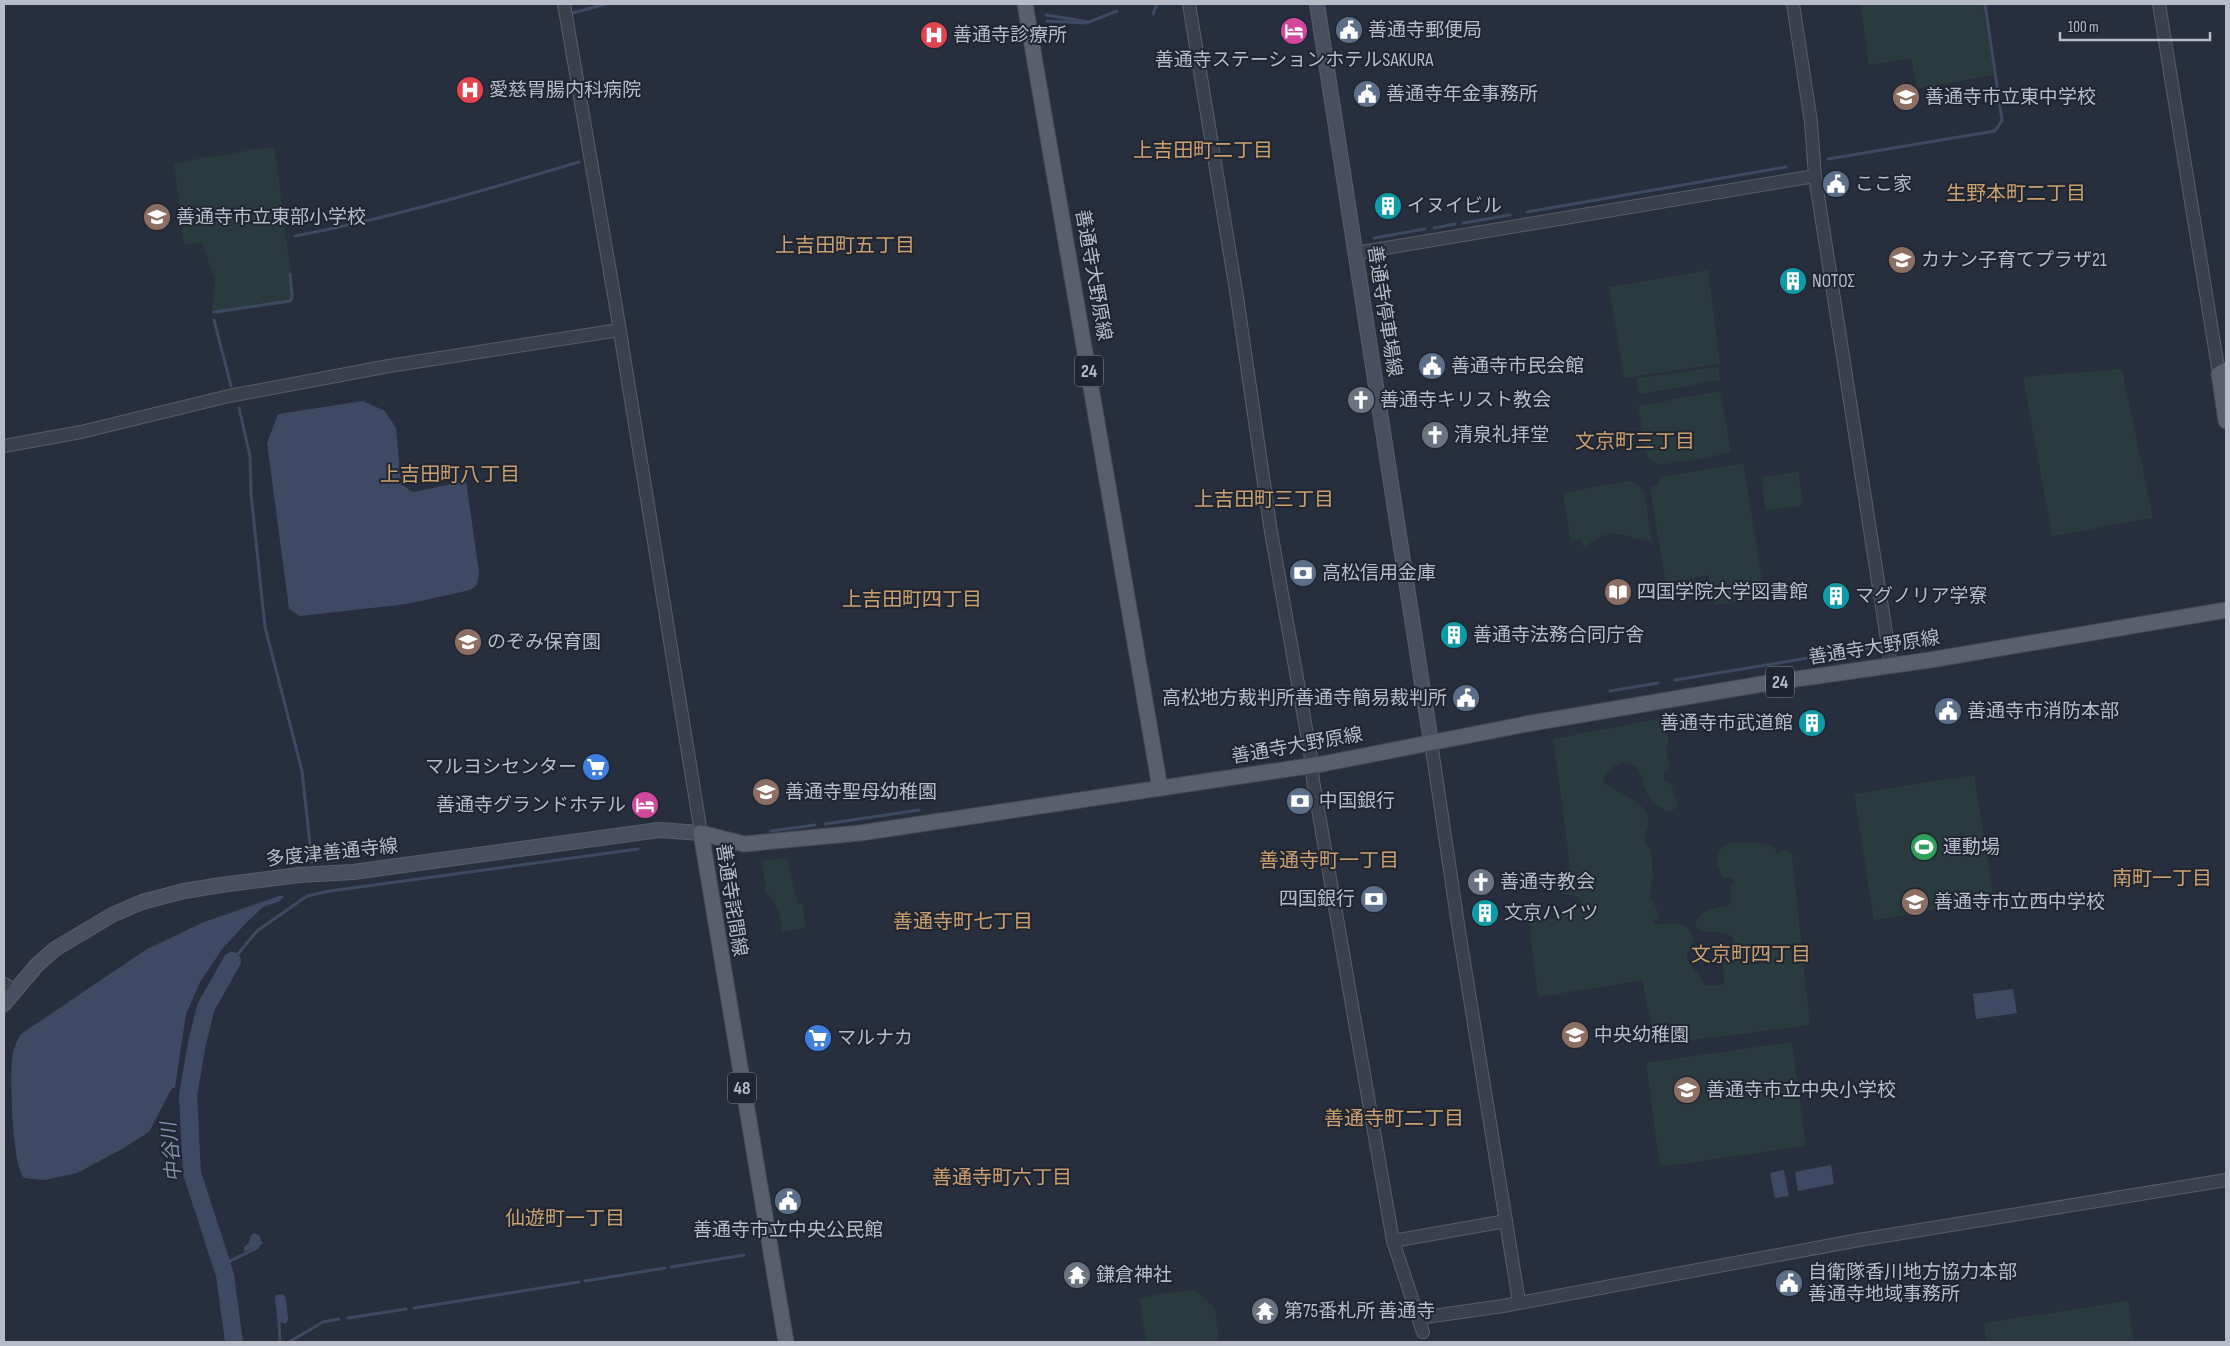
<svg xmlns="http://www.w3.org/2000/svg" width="2230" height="1346" viewBox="0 0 2230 1346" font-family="'Sofia Sans Condensed','Noto Sans JP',sans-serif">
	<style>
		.green { fill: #2a3b3f }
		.water { fill: #3e4a64 }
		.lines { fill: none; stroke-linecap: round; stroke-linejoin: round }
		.stream { stroke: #3e4a64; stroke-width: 3 }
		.river { stroke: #3e4a64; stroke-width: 18 }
		.tertiary-casing { stroke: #595e6b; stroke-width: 14 }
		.secondary-casing { stroke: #595e6b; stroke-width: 16 }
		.primary-casing { stroke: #444956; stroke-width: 17 }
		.tertiary { stroke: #3b404d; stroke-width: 12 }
		.secondary { stroke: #494f60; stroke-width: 14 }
		.primary { stroke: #595f6d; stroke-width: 15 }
		.labels { text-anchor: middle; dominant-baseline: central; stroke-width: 4; stroke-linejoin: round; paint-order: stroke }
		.shield { fill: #202532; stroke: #8a8f9b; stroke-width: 1 }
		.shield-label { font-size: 18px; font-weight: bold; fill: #b7bcc8 }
		.poi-label { font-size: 19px; fill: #b7bcc8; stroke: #202532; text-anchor: start }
		.street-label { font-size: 19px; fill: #b7bcc8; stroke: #202532 }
		.neighbourhood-label { font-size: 20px; fill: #cca06e; stroke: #202532 }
		.water-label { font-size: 20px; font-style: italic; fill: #818fad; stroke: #202532 }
	</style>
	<rect width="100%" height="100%" fill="#272e3d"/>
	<!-- green -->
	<g class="green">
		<path d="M1860,4H1983L1994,75L1917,89L1911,58L1869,65Z"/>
		<path d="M270,147L274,148L275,152L294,298L291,302L217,314L212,312L215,280L202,242L184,245L174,163Z"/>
		<path d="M1708,270L1720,364L1624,378L1609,287Z"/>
		<path d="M1718,367L1720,380L1639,394L1636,378Z"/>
		<path d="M2122,369L2153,518L2052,536L2023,377Z"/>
		<path d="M1720,391L1731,453L1659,465L1647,458L1638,406Z"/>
		<path d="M1743,463L1765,597L1714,605L1709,575L1666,583L1650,488L1658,485L1660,477Z"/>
		<path d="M1798,471L1803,505L1766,511L1761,477Z"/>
		<path d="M1632,480L1633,483L1644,490L1652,543C1644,537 1639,540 1630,537C1614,530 1596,535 1584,549L1580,538L1571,543L1563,493Z"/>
		<path d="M1663,718L1669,742L1666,749L1670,767L1664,774L1665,781L1671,784L1678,804L1676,808L1669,812C1641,798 1648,791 1637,766L1623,762L1610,769L1603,780L1605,784C1613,787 1618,792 1626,796C1644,805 1655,816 1644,837L1646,845L1651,848L1653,874L1650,896L1658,912L1659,918L1653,920L1654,924C1674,925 1689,917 1694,943L1686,955C1689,968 1700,973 1705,986L1724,984L1723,961L1734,959V938L1725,933L1700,931L1695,925C1701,908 1716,908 1730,905V891L1734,879L1722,877L1716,862C1718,855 1720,848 1726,845C1737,839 1765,843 1775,848L1777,854L1786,849L1792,855L1810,1025L1655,1045L1642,980L1538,997L1529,923L1551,919L1559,920L1563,916L1566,908L1578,909L1582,903L1577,896L1562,894L1561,878L1570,864L1553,739Z"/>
		<path d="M1974,775L1994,900L1874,920L1854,794Z"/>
		<path d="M787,857L798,904L803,903L805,925L804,928L782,931L779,913L770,895L766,894L762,861Z"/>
		<path d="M1792,1042L1806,1146L1660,1167L1646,1063Z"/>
		<path d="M1194,1289L1215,1308L1219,1342H1146L1139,1298Z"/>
		<path d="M2128,1301L2134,1342H1987L1984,1323Z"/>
	</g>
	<!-- water -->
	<g class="water">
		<path d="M363,401L385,411L396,428L401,484L413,492L466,481L479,572L477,585L470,590L407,604L300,616L289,609L267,443L278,414Z"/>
		<path d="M279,896H284L280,901L263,907L248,921L223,948L200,982L186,1014L175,1088H172L149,1132L122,1149L77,1173L45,1180L24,1178C12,1167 9,1071 13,1052C15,1046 17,1040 21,1034L147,949L204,922Z"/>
		<path d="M2013,989L2017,1013L1976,1019L1973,994Z"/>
		<path d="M1831,1165L1834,1184L1798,1191L1795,1172Z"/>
		<path d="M1784,1170L1789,1196L1775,1198L1770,1173Z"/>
		<path d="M255,1233L259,1235L263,1244L244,1252V1247L249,1243L251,1235Z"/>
		<path d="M283,1294L286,1299L288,1320L286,1324L281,1322L278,1325L275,1298L276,1295Z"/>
	</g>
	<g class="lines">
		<!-- stream -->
		<g class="stream">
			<path d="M569,14L606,4"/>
			<path d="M1153,14L1157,4"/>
			<path d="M1046,15L1089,22L1117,11"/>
			<path d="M1047,21L1086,23"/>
			<path d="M1828,159L1995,131L2002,120L1985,4"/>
			<path d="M1527,212L1786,167"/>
			<path d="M1463,223L1510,215"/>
			<path d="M1434,228L1455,224"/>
			<path d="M295,236C391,218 485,190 579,162"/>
			<path d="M1374,238L1425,229"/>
			<path d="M214,312L290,301L292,297L290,274"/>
			<path d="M214,320L231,386"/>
			<path d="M239,408L250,456L251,494L265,627L302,771L312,862"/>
			<path d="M1675,680L1881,646"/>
			<path d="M1610,691L1658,683"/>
			<path d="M825,824L919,810"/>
			<path d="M771,831L815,825"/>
			<path d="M232,961L257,931L307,896L330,891L638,849"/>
			<path d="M222,1265L257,1248L258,1246"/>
			<path d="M671,1267L744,1255"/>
			<path d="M585,1281L665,1268"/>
			<path d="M414,1308L579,1282"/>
			<path d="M348,1318L406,1309"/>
			<path d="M279,1322L280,1342"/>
			<path d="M289,1342L323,1322L339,1319"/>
		</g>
		<!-- river -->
		<path class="river" d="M232,961L206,1007L197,1043L188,1096L192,1173L225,1275L234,1342"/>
		<defs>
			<g id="tertiary">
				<path d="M564,4L616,307L701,833"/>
				<path d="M1189,4L1237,297L1271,532L1310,751L1313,780L1393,1241L1423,1332"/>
				<path d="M1793,4L1811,122L1815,176L1891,665"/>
				<path d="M2159,4L2219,374"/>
				<path d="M1356,253L1815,176"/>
				<path d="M4,446L81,432L229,396L389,366L619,330"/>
				<path d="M1431,742L1459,931L1519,1302"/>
				<path d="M4,984L15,991"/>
				<path d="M1393,1241L1506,1221"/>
				<path d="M1419,1318L1503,1306L1859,1240L2226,1180"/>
			</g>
			<g id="secondary">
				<path d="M1317,4L1431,742"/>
				<path d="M4,1004L37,965L55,949L112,915L142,902L184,891L221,885L299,875L353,872L659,830L701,833"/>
			</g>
			<g id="primary">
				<path d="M1025,4L1160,788"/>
				<path d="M2226,370L2219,374L2226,421"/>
				<path d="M786,1342L701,833L744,844L860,833L1322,764L1526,724L1768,683L1930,660L2226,610"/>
			</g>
		</defs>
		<!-- tertiary casing -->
		<use href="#tertiary" class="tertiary-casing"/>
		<!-- secondary casing -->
		<use href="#secondary" class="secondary-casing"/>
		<!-- primary casing -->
		<use href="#primary" class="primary-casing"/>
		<!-- tertiary -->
		<use href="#tertiary" class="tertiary"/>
		<!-- secondary -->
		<use href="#secondary" class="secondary"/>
		<!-- primary -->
		<use href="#primary" class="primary"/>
	</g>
	<!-- icons -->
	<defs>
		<symbol id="civic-disc" viewBox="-11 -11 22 22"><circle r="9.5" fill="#5c6f8a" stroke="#202532"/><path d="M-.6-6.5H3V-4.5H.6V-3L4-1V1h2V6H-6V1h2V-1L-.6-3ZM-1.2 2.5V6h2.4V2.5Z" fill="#fff"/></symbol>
		<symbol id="hotel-disc" viewBox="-11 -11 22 22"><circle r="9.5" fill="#d1479c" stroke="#202532"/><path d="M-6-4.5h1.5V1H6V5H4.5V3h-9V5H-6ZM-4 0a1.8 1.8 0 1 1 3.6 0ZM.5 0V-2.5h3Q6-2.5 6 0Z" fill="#fff"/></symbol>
		<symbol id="hospital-disc" viewBox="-11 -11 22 22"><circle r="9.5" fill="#e0444e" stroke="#202532"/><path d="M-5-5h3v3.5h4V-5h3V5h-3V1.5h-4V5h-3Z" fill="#fff"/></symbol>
		<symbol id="school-disc" viewBox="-11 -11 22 22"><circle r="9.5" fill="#8d6e63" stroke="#202532"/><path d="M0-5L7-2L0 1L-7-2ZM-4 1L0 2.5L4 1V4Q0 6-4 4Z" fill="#fff"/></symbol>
		<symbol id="building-disc" viewBox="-11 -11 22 22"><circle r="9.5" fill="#0f9aa8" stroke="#202532"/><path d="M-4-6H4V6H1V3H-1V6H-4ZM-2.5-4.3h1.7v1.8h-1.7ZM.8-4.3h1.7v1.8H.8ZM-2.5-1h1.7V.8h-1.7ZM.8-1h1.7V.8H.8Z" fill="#fff"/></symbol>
		<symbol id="church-disc" viewBox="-11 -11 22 22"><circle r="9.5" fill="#6b7280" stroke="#202532"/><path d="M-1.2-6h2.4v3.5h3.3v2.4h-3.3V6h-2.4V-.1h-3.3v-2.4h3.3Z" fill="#fff"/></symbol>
		<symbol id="bank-disc" viewBox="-11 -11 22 22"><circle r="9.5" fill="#5c6f8a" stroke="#202532"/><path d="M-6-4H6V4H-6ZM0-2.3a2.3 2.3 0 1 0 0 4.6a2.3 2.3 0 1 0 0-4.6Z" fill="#fff"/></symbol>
		<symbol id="library-disc" viewBox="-11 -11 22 22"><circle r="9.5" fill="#8d6e63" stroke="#202532"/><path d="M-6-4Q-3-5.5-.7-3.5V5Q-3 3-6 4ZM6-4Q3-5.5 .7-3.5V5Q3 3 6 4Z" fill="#fff"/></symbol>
		<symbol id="supermarket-disc" viewBox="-11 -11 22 22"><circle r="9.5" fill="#3f7fe0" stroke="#202532"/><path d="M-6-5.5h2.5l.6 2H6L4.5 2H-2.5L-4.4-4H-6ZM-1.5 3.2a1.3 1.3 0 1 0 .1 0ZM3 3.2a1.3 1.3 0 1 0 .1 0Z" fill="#fff"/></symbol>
		<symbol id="stadium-disc" viewBox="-11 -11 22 22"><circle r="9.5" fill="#2e9e5b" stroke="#202532"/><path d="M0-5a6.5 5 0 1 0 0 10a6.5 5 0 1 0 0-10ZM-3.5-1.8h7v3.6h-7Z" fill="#fff"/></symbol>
		<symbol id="temple-disc" viewBox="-11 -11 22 22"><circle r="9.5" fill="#6b7280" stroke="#202532"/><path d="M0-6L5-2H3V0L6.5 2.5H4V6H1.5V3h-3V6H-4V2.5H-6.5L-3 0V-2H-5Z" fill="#fff"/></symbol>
	</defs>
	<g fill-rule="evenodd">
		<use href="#civic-disc" x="1333" y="14" width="32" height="32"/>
		<use href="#hotel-disc" x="1278" y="15" width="32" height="32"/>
		<use href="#hospital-disc" x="918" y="19" width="32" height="32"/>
		<use href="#hospital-disc" x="454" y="74" width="32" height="32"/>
		<use href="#civic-disc" x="1351" y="78" width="32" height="32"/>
		<use href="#school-disc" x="1890" y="81" width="32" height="32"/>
		<use href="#civic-disc" x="1820" y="168" width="32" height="32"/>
		<use href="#building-disc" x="1372" y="190" width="32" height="32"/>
		<use href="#school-disc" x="141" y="201" width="32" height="32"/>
		<use href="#school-disc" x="1886" y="244" width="32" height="32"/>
		<use href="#building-disc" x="1777" y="265" width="32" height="32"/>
		<use href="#civic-disc" x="1416" y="350" width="32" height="32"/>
		<use href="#church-disc" x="1345" y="384" width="32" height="32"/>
		<use href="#church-disc" x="1419" y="419" width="32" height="32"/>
		<use href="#bank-disc" x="1287" y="557" width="32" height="32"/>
		<use href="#library-disc" x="1602" y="576" width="32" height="32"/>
		<use href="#building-disc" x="1820" y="580" width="32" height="32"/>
		<use href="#building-disc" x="1438" y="619" width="32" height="32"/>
		<use href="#school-disc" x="452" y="626" width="32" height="32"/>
		<use href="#civic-disc" x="1450" y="682" width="32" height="32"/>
		<use href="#civic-disc" x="1932" y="695" width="32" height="32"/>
		<use href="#building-disc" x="1796" y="707" width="32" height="32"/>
		<use href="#supermarket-disc" x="580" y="751" width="32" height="32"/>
		<use href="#school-disc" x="750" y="776" width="32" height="32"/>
		<use href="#bank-disc" x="1284" y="785" width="32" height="32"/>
		<use href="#hotel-disc" x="629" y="789" width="32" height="32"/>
		<use href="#stadium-disc" x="1908" y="831" width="32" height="32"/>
		<use href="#church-disc" x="1465" y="866" width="32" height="32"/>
		<use href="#bank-disc" x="1358" y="883" width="32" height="32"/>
		<use href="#school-disc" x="1899" y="886" width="32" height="32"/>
		<use href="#building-disc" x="1469" y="897" width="32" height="32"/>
		<use href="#school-disc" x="1559" y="1019" width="32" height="32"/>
		<use href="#supermarket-disc" x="802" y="1022" width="32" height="32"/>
		<use href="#school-disc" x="1671" y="1074" width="32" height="32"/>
		<use href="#civic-disc" x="772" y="1185" width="32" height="32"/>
		<use href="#temple-disc" x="1061" y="1259" width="32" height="32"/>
		<use href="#civic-disc" x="1773" y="1267" width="32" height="32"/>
		<use href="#temple-disc" x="1249" y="1295" width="32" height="32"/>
	</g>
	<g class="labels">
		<!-- shield labels -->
		<g class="shield">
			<rect x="1075" y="355.5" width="28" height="31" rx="4"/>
			<rect x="1766" y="666.5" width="28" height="31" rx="4"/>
			<rect x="728" y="1072.5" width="28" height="31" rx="4"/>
		</g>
		<g class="shield-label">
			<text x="1089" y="371">24</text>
			<text x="1780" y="682">24</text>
			<text x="742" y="1088">48</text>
		</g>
		<!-- poi labels -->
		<g class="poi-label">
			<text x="1368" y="30">善通寺郵便局</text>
			<text x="953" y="35">善通寺診療所</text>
			<text x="1294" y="60" text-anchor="middle">善通寺ステーションホテルSAKURA</text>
			<text x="489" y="90">愛慈胃腸内科病院</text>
			<text x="1386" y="94">善通寺年金事務所</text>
			<text x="1925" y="97">善通寺市立東中学校</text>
			<text x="1855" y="184">ここ家</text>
			<text x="1407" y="206">イヌイビル</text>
			<text x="176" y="217">善通寺市立東部小学校</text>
			<text x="1921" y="260">カナン子育てプラザ21</text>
			<text x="1812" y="281">ΝΟΤΟΣ</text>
			<text x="1451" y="366">善通寺市民会館</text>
			<text x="1380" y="400">善通寺キリスト教会</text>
			<text x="1454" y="435">清泉礼拝堂</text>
			<text x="1322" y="573">高松信用金庫</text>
			<text x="1637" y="592">四国学院大学図書館</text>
			<text x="1855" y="596">マグノリア学寮</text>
			<text x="1473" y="635">善通寺法務合同庁舎</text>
			<text x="487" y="642">のぞみ保育園</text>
			<text x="1447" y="698" text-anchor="end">高松地方裁判所善通寺簡易裁判所</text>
			<text x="1967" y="711">善通寺市消防本部</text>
			<text x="1793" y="723" text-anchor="end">善通寺市武道館</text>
			<text x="577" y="767" text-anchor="end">マルヨシセンター</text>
			<text x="785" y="792">善通寺聖母幼稚園</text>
			<text x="1319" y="801">中国銀行</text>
			<text x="626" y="805" text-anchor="end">善通寺グランドホテル</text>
			<text x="1943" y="847">運動場</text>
			<text x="1500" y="882">善通寺教会</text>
			<text x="1355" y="899" text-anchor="end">四国銀行</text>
			<text x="1934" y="902">善通寺市立西中学校</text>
			<text x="1504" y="913">文京ハイツ</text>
			<text x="1594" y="1035">中央幼稚園</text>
			<text x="837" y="1038">マルナカ</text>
			<text x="1706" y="1090">善通寺市立中央小学校</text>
			<text x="788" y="1230" text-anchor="middle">善通寺市立中央公民館</text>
			<text x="1808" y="1272">自衛隊香川地方協力本部<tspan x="1808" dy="22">善通寺地域事務所</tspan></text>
			<text x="1096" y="1275">鎌倉神社</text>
			<text x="1284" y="1311">第75番札所 善通寺</text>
		</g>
		<!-- street labels -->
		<g class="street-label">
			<text transform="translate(1093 275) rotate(80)">善通寺大野原線</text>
			<text transform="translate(1384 311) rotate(81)">善通寺停車場線</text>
			<text transform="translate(1874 648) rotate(-9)">善通寺大野原線</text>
			<text transform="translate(1297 746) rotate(-10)">善通寺大野原線</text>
			<text transform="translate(332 853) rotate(-6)">多度津善通寺線</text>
			<text transform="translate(731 900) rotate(81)">善通寺詫間線</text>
		</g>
		<!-- neighbourhood labels -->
		<g class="neighbourhood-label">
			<text x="1203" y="151">上吉田町二丁目</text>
			<text x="2016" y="194">生野本町二丁目</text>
			<text x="845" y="246">上吉田町五丁目</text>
			<text x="1635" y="442">文京町三丁目</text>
			<text x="450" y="475">上吉田町八丁目</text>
			<text x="1264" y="500">上吉田町三丁目</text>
			<text x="912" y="600">上吉田町四丁目</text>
			<text x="1329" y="861">善通寺町一丁目</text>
			<text x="2162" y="879">南町一丁目</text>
			<text x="963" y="922">善通寺町七丁目</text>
			<text x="1751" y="955">文京町四丁目</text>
			<text x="1394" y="1119">善通寺町二丁目</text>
			<text x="1002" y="1178">善通寺町六丁目</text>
			<text x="565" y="1219">仙遊町一丁目</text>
		</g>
		<!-- water labels -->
		<g class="water-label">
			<text transform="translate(172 1152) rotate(-96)">中谷川</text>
		</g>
	</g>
	<!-- border -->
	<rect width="2230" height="1346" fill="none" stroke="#b7bcc8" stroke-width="10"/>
	<!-- scale -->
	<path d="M2060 32v8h150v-8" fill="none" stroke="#b7bcc8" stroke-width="2.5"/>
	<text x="2068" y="32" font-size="15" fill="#b7bcc8" stroke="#202532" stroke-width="4" paint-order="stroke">100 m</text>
</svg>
